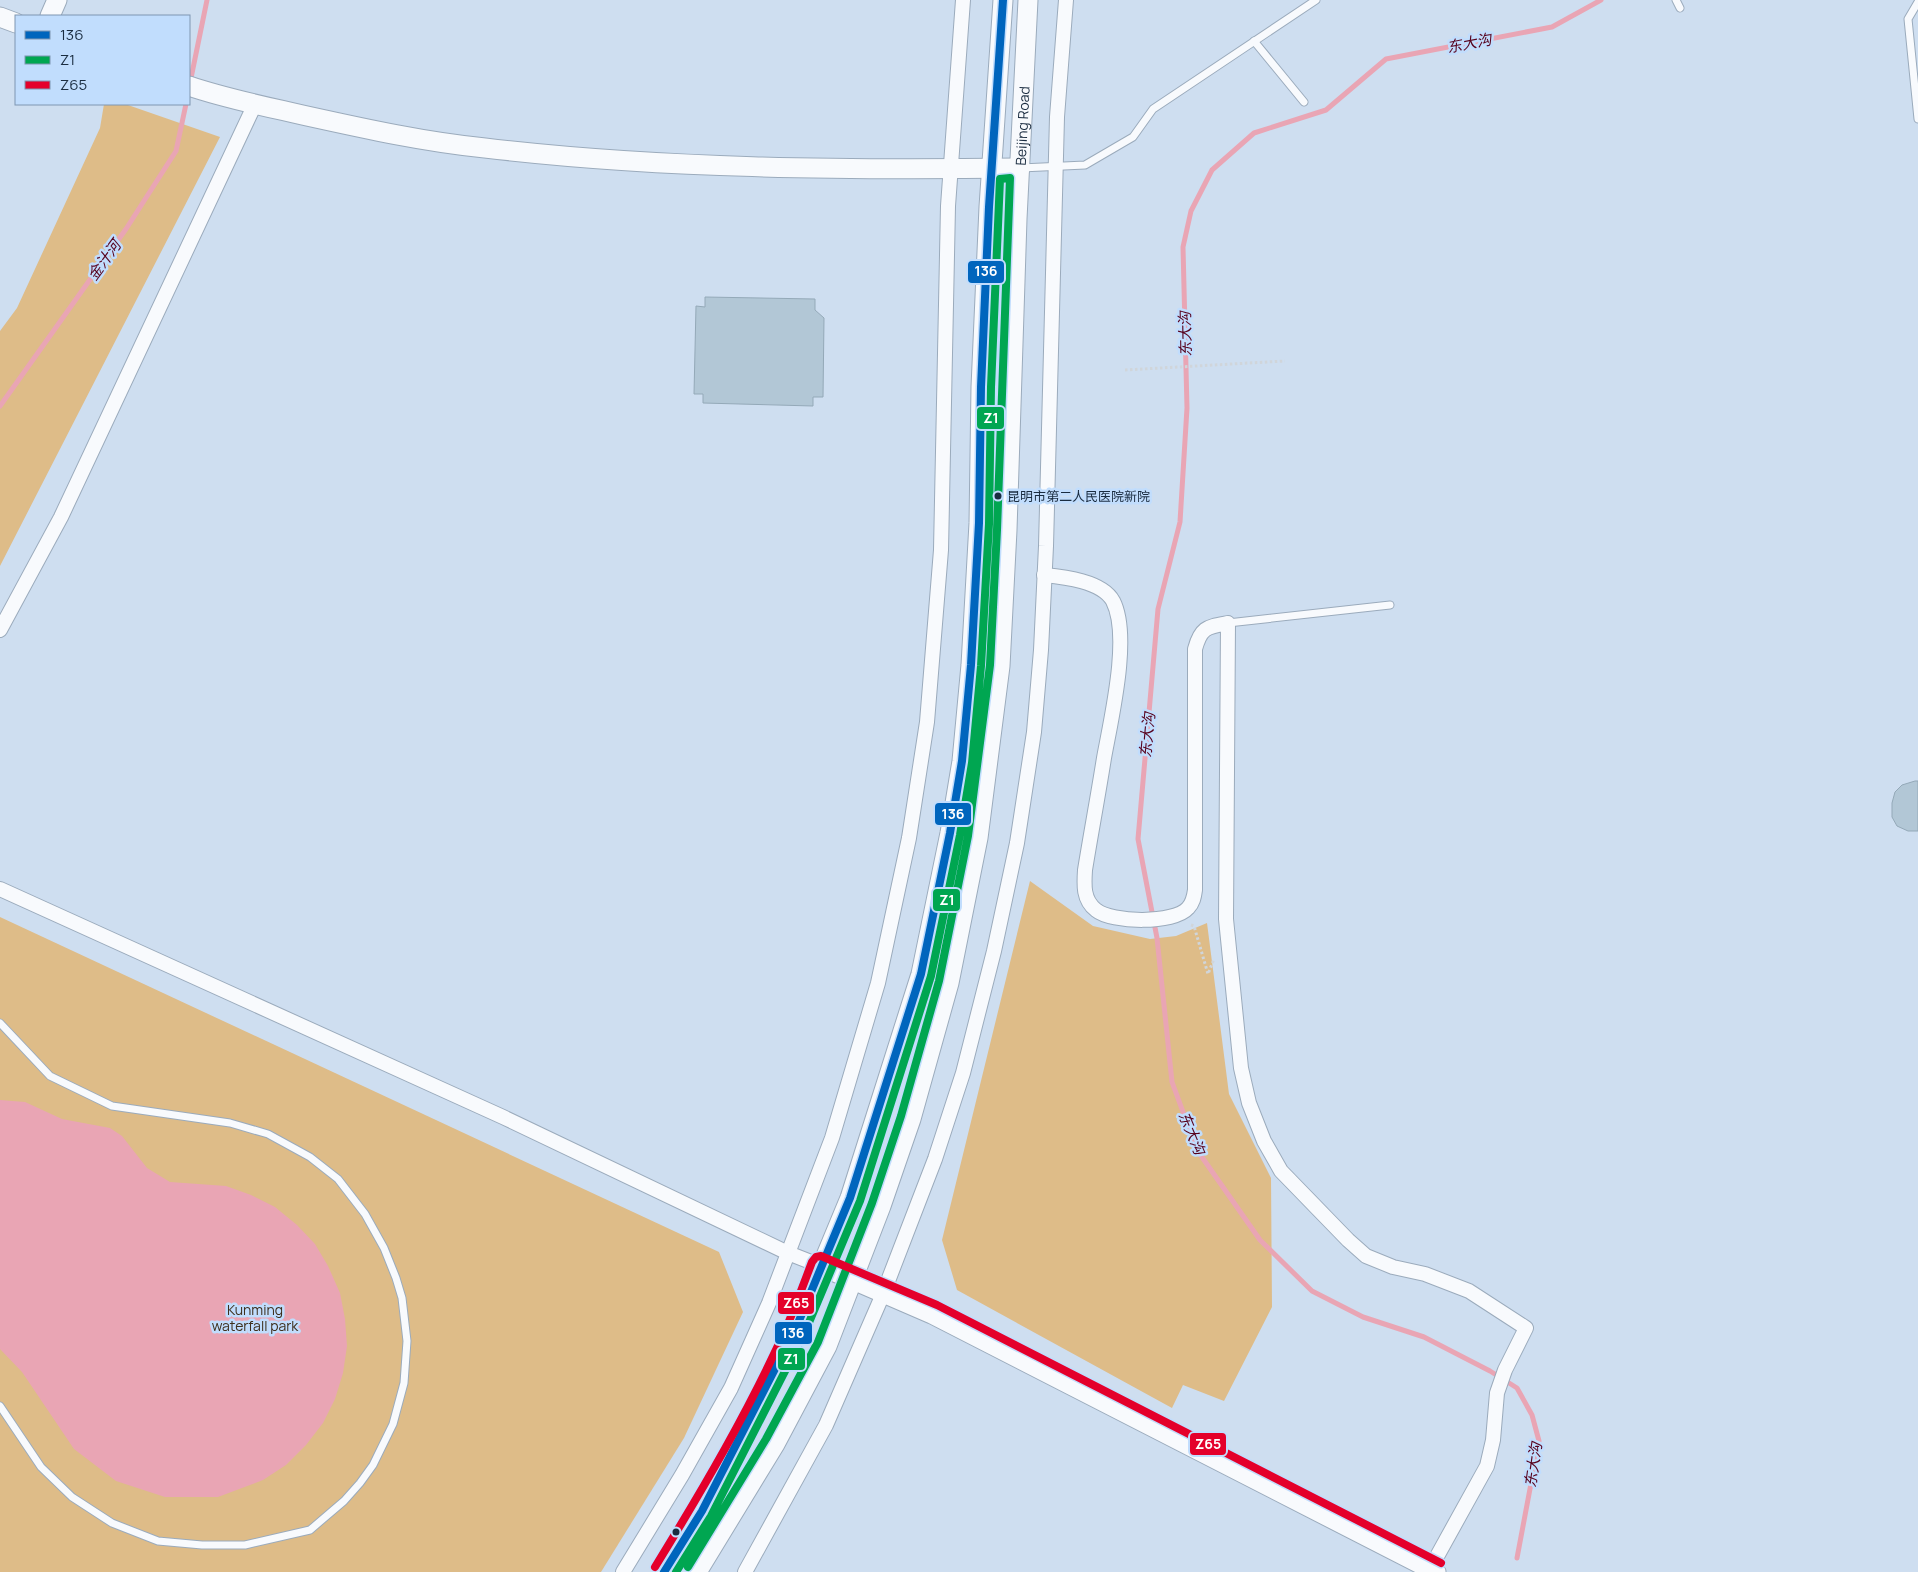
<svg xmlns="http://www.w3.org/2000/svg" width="1918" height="1572" viewBox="0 0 1918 1572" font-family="Manrope,'Noto Sans SC',sans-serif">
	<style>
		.green { fill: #debc88 }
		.water { fill: #e9a5b4 }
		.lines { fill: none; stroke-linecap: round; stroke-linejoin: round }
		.stream { stroke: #e9a5b4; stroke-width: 5 }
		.building { fill: #b2c7d6; stroke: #94a9b8 }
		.lane-casing { stroke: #9babbc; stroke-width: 9 }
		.street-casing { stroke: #9babbc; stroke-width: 16 }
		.secondary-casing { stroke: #9babbc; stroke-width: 21 }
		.path { stroke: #d0d5da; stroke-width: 3; stroke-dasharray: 2.5 2.5; stroke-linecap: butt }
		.lane { stroke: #f8fafd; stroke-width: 7 }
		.street { stroke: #f8fafd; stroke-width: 14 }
		.secondary { stroke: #f8fafd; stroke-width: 19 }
		.bus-1-casing { stroke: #c1ddfd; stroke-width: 11 }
		.bus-2-casing { stroke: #c1ddfd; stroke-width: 11 }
		.bus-3-casing { stroke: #c1ddfd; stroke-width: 11 }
		.bus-1 { stroke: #0065bd; stroke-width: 8 }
		.bus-2 { stroke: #00a651; stroke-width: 8 }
		.bus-3 { stroke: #e4002b; stroke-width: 8 }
		.bus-dot { fill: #1a2c40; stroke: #c1ddfd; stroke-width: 2 }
		.labels { text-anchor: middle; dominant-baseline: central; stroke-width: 5; stroke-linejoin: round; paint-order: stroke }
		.bus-label { font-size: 13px; fill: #1a2c40; stroke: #c1ddfd; text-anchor: start }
		.street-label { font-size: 14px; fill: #1a2c40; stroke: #c1ddfd }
		.park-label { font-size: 14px; fill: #3e2f1c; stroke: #c1ddfd }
		.water-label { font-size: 15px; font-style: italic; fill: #57021d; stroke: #c1ddfd }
		.line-badge { stroke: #c1ddfd; stroke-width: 2 }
		.badge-label { font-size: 14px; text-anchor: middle; font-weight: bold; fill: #fff }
	</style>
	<rect width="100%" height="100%" fill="#cedef0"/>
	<!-- green -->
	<g class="green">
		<path d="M104,104H125L220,137L0,566V331L17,308L100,128Z"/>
		<path d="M1030,881L1093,926L1150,939L1176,936L1207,923L1229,1094L1271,1178L1272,1307L1224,1401L1183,1385L1172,1408L957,1290L942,1240Z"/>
		<path d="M0,917L719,1252L743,1312L684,1438L601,1572H0Z"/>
	</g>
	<!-- water -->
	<path class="water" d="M0,1100L25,1102L62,1119L110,1128L122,1136L147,1168L170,1182L226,1186L251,1195L275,1207L297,1225L315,1244L328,1266L340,1293L345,1319L347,1346L343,1373L335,1399L323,1423L306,1445L286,1465L263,1480L218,1497H165L116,1481L74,1449L22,1372L0,1349Z"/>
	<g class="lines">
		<!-- stream -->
		<g class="stream">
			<path d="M190,83L207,0"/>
			<path d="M0,406L126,229L176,151L186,104"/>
			<path d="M1517,1558L1539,1441L1532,1415L1517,1388L1490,1371L1424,1337L1363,1317L1312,1291L1260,1240L1197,1150L1172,1082L1157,938L1138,839L1158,609L1180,522L1187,408L1183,247L1191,211L1212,170L1254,133L1326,110L1386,59L1552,27L1601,0"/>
		</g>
	</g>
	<!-- building -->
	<g class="building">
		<path d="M705,297L815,299V310L824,318L823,397H813V406L703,403V394H694L696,306L705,307Z"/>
		<path d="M1915,781H1918V831H1908L1897,826L1892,817V803L1895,792L1902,785Z"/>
	</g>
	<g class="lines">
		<defs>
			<g id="lane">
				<path d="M1676,0L1680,8"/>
				<path d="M1918,2L1908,19L1918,119"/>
				<path d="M1254,41L1304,102"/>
				<path d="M1021,168L1085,165L1133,137L1153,109L1316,0"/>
				<path d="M1228,623L1390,605"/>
				<path d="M0,1023L50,1076L112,1106L230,1123L268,1134L310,1157L338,1179L365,1214L384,1248L396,1278L402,1298L407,1341L404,1383L393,1424L373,1465L360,1483L344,1501L310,1530L245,1545H202L158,1541L112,1523L72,1497L41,1467L0,1406"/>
			</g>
			<g id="street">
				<path d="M1044,575C1064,577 1102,581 1113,601C1131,636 1111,719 1104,758C1098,796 1091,833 1085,870C1084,885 1083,900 1096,910C1112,923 1174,924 1188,908C1193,903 1194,897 1195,890V649C1201,627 1207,627 1228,623L1226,919L1241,1068L1249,1103L1264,1141L1281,1171L1348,1240L1366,1256L1393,1267L1425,1274L1469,1291L1526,1328L1505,1370L1497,1393L1493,1440L1487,1466L1430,1569"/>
				<path d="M0,630L61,517L255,104"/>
				<path d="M0,889L503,1117L788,1253L821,1266"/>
				<path d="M623,1572L682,1475L731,1388L769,1303L832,1138L878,983L909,838L927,722L941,550L948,206L963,0"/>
				<path d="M745,1572L826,1425L883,1294L935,1159L963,1073L994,951L1017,843L1034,732L1041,650L1046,546L1057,117L1066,0"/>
			</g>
			<g id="secondary">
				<path d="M50,16L57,0"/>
				<path d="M0,17L16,23"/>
				<path d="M189,86C227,99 268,107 307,116C366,129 425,142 485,148C663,169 842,170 1020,168"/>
				<path d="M821,1266L932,1314L1436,1572"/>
				<path d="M664,1572L702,1511L796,1328L850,1198L921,974L950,833L962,761L971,665L979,523L981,387L989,207L1003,0"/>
				<path id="s1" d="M697,1572L775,1444L827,1346L881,1206L911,1119L949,983L978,838L1000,666L1007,530L1017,219L1028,0"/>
			</g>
		</defs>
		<!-- lane casing -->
		<use href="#lane" class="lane-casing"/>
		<!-- street casing -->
		<use href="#street" class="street-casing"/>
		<!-- secondary casing -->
		<use href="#secondary" class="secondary-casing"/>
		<!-- path -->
		<g class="path">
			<path d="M1125,370L1285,361"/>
			<path d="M1191,925L1194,926L1208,974L1214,959"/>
		</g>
		<!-- lane -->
		<use href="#lane" class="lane"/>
		<!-- street -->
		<use href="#street" class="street"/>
		<!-- secondary -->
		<use href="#secondary" class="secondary"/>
		<defs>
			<path id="bus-1" d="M664,1572L702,1511L796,1328L850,1198L921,974L950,833L962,761L971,665L979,523L981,387L989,207L1003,0"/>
			<path id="bus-2" d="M676,1572L711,1516L805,1332L860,1201L931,976L960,835L972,763L981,666L989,524L991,387L1000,179L1010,178L997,530L990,665L968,836L939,981L901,1116L872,1203L818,1342L766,1439L688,1567"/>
			<path id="bus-3" d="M655,1567C703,1489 750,1409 787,1326C796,1305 804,1283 812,1262L816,1257L821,1256L937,1305L1441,1563"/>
		</defs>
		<!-- bus-1 casing -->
		<use href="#bus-1" class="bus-1-casing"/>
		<!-- bus-2 casing -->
		<use href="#bus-2" class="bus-2-casing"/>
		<!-- bus-3 casing -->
		<use href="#bus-3" class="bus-3-casing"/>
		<!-- bus-1 -->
		<use href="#bus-1" class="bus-1"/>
		<!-- bus-2 -->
		<use href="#bus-2" class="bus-2"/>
		<!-- bus-3 -->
		<use href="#bus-3" class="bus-3"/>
	</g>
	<!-- markers -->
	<g class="bus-dot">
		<circle cx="998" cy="496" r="4.5"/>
		<circle cx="676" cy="1532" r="4.5"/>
	</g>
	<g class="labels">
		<!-- bus labels -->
		<g class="bus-label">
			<text x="1007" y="496">昆明市第二人民医院新院</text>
		</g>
		<!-- street labels -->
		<g class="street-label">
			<text stroke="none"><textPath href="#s1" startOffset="1506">Beijing Road</textPath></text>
		</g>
		<!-- park labels -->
		<g class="park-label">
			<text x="255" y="1309">Kunming<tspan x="255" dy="16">waterfall park</tspan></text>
		</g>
		<!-- water labels -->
		<g class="water-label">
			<text transform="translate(1469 43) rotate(-11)">东大沟</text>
			<text transform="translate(104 260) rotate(-54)">金汁河</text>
			<text transform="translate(1185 334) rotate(-91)">东大沟</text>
			<text transform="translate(1147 735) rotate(-85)">东大沟</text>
			<text transform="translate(1192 1133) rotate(67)">东大沟</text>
			<text transform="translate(1533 1465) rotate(-82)">东大沟</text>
		</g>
	</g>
	<g class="line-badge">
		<rect x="967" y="260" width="38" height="24" rx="5" fill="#0065bd"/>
		<rect x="976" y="406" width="29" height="24" rx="5" fill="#00a651"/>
		<rect x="934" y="802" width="38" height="24" rx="5" fill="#0065bd"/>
		<rect x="932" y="888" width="29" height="24" rx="5" fill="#00a651"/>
		<rect x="777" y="1291" width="38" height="24" rx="5" fill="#e4002b"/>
		<rect x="774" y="1321" width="39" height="24" rx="5" fill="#0065bd"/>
		<rect x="777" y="1347" width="29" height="24" rx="5" fill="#00a651"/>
		<rect x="1189" y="1432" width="38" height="24" rx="5" fill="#e4002b"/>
	</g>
	<g class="badge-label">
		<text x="986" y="276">136</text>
		<text x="991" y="423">Z1</text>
		<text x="953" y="819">136</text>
		<text x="947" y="905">Z1</text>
		<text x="796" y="1308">Z65</text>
		<text x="793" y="1338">136</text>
		<text x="791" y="1364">Z1</text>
		<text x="1208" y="1449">Z65</text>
	</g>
	<!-- legend -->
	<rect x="15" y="15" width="175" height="90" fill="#c1ddfd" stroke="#7e96b1"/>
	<rect x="25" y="31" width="25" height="8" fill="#0065bd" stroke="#7e96b1"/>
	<text x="60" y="40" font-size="15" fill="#1a2c40">136</text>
	<rect x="25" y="56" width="25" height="8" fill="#00a651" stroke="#7e96b1"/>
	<text x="60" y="65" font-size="15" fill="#1a2c40">Z1</text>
	<rect x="25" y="81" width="25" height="8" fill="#e4002b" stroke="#7e96b1"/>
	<text x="60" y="90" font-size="15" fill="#1a2c40">Z65</text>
</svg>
